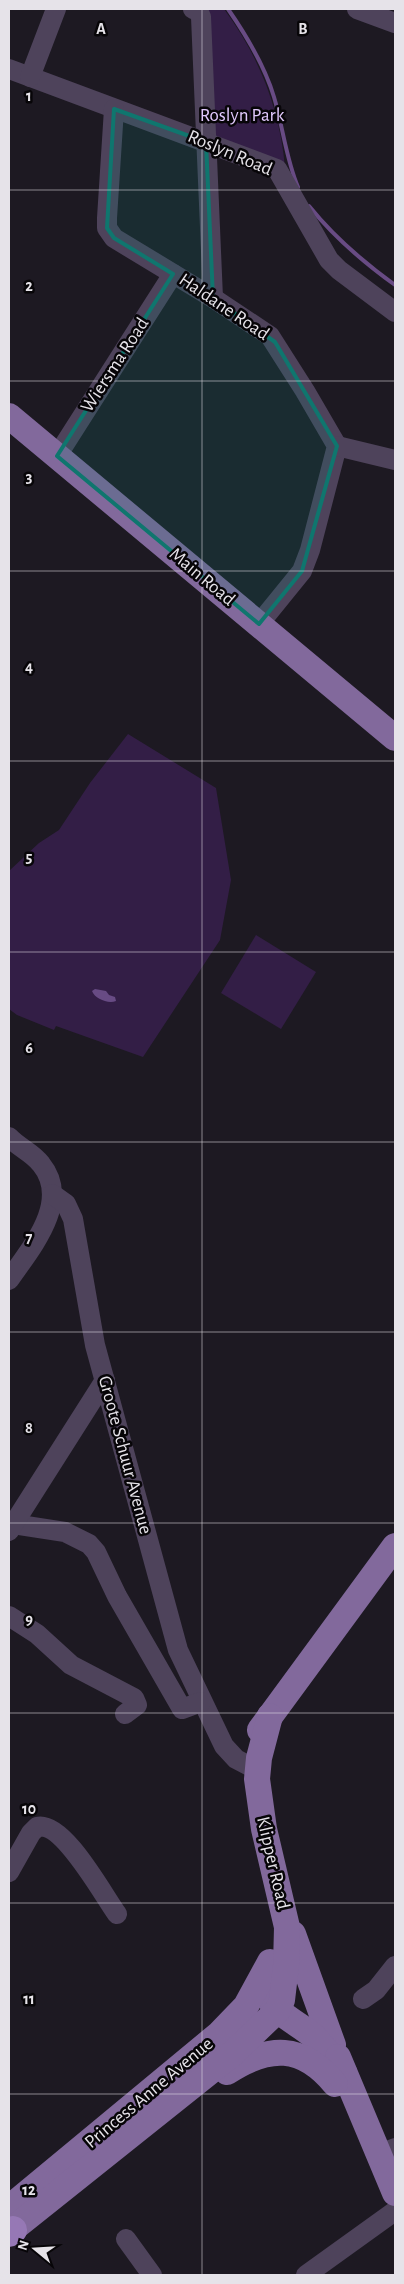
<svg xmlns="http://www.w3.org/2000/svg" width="404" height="2284" viewBox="0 0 404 2284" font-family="'Alegreya Sans',sans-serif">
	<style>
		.green { fill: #331e46 }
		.water { fill: #684b84 }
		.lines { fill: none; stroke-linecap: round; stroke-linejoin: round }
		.stream { stroke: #684b84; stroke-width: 4 }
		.minor { stroke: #4e435b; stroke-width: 20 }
		.major { stroke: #82699c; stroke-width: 26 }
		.highway { stroke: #9678b5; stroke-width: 28 }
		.marked { fill: #0f766e; fill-opacity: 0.2; stroke: #0f766e; stroke-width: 4; stroke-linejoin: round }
		.grid { fill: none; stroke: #e6e3e9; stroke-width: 1; stroke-opacity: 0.55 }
		.labels { text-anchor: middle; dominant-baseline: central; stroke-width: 5; stroke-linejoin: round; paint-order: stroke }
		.park-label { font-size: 19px; fill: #e1c9fd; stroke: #070508 }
		.street-label { font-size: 19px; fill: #e6e3e9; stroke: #070508 }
		.grid-label { font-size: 16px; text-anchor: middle; font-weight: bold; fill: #e6e3e9; stroke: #070508; stroke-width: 5; stroke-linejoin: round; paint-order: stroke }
	</style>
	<rect width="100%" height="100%" fill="#1d1922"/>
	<!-- green -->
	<g class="green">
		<path d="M206,9H224C259,56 280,109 285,168L210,138Z"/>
		<path d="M128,734L216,788L231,880L220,940L143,1057L56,1026L54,1030L17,1015L9,1009V871L39,843L59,830L90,783Z"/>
		<path d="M256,935L316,972L281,1029L221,993Z"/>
	</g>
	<!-- water -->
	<path class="water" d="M95,989L106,991L109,995L115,997L116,1001C108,1004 95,999 92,991Z"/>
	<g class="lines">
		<!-- stream -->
		<g class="stream">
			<path d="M228,9C246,35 265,67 274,97C283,127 286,159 298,187"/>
			<path d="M309,206C334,237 363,262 395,285"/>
		</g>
		<!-- minor -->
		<g class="minor">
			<path d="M193,9L198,11L201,17L213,298"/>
			<path d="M357,9L395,23"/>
			<path d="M9,69L277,169L329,260L339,270L395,312"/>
			<path d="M30,77L56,9"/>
			<path d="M114,109L107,218V228L114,238L213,298L270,336L305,391L337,446L310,550L302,571L259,624"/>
			<path d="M337,446L395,460"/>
			<path d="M57,456L173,274"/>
			<path d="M9,1137C18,1147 33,1153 41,1164C72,1202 30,1249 9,1280"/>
			<path d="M52,1194L66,1204L73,1219L95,1345L178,1650L224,1746L236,1759L257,1770"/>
			<path d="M13,1524L65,1532L89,1544L96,1552L117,1596L182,1709L201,1702"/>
			<path d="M9,1531L105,1380"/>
			<path d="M9,1616L37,1634L71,1665L134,1698L137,1705L125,1714"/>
			<path d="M9,1872L31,1833L37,1827C63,1820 103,1895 117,1914"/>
			<path d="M363,1999L376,1990L395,1966"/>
			<path d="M379,2154L395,2148"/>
			<path d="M126,2239L152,2275"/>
			<path d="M306,2275L395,2211"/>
		</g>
		<!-- major -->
		<g class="major">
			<path d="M9,416L395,738"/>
			<path d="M260,1730L395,1546"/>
			<path d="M293,1934L333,2045"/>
			<path d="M268,1995C274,2014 299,2023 313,2036C324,2047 334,2060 344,2072"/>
			<path d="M338,2057L395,2193"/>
			<path d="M227,2072C269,2045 302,2044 335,2084"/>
			<path d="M9,2208L219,2034L246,2006L270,1962"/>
			<path d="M9,2232L232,2054L278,2010L282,2000L286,1966L287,1927L264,1829L257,1779L259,1758L270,1716"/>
		</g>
		<!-- highway -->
		<path class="highway" d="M9,2233L13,2230"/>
	</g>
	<!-- marked area -->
	<path class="marked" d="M114,109L206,142L213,298L275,342L337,446L302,571L259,624L57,456L173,274L114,238L107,228Z"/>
	<!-- grid -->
	<path class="grid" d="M202,9V2275M9,190H395M9,381H395M9,571H395M9,761H395M9,952H395M9,1142H395M9,1332H395M9,1523H395M9,1713H395M9,1903H395M9,2094H395"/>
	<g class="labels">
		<!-- park labels -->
		<g class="park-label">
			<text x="242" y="115">Roslyn Park</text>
		</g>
		<!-- street labels -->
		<g class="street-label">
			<text transform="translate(230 153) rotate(23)">Roslyn Road</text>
			<text transform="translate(224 307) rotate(34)">Haldane Road</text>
			<text transform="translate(115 365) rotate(-57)">Wiersma Road</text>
			<text transform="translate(202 577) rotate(40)">Main Road</text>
			<text transform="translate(125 1455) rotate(75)">Groote Schuur Avenue</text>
			<text transform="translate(273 1863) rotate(77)">Klipper Road</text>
			<text transform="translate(149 2093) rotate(-40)">Princess Anne Avenue</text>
		</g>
	</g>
	<g class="grid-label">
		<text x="101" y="34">A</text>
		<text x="303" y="34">B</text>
		<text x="29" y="101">1</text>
		<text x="29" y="291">2</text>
		<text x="29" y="482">3</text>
		<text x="29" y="672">4</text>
		<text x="29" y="862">5</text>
		<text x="29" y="1053">6</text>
		<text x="29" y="1243">7</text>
		<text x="29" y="1433">8</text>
		<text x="29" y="1624">9</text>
		<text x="29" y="1814">10</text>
		<text x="29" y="2004">11</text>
		<text x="29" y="2195">12</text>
	</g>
	<!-- border -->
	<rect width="404" height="2284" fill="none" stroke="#e6e3e9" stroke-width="20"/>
	<!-- north arrow -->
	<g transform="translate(35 2249) rotate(288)" stroke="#070508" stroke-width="4" paint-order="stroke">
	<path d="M0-4L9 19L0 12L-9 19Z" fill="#e6e3e9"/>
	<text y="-8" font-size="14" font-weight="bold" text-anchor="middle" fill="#e6e3e9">N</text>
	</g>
</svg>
